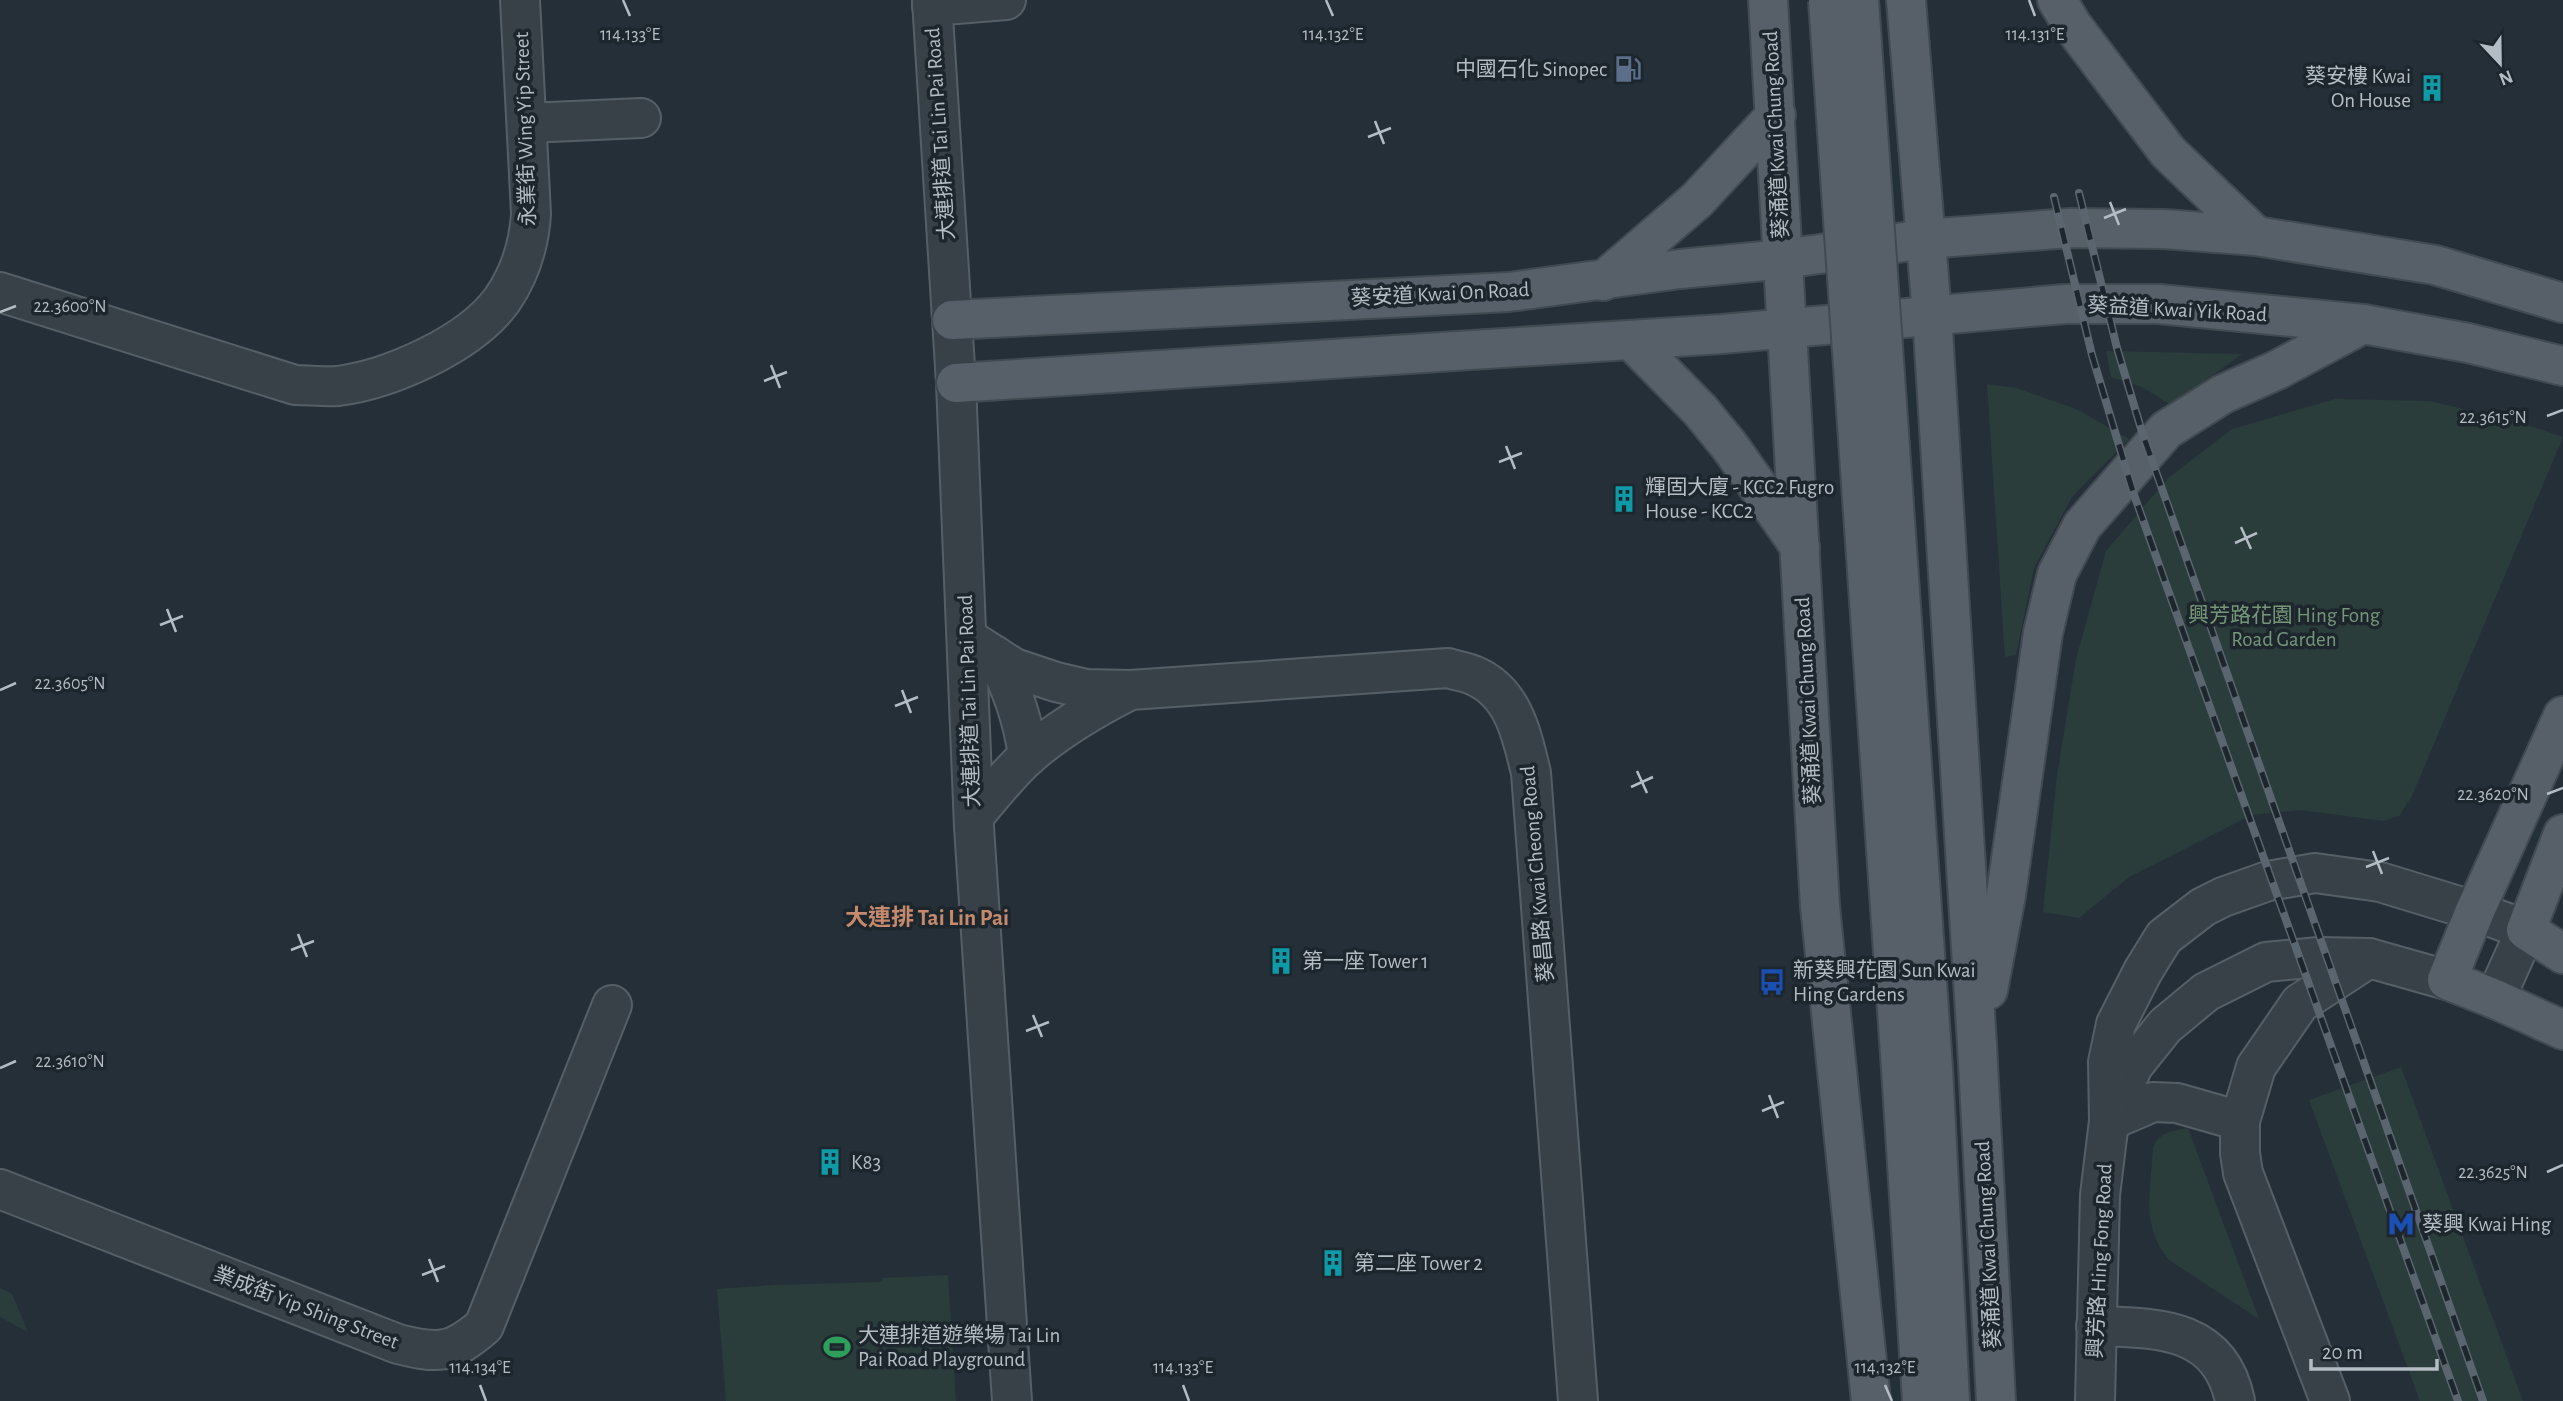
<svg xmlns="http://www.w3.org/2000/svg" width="2563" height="1401" viewBox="0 0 2563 1401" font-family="'Alegreya Sans','Noto Sans TC',sans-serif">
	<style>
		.green { fill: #2a3d3b }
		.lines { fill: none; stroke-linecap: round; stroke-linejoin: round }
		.minor-casing { stroke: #575f66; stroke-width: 42 }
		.major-casing { stroke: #424a51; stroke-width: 42 }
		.minor { stroke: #384148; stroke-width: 38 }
		.major { stroke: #576068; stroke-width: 38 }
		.rail-casing { stroke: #5b656f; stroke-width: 8 }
		.rail { stroke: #1e262d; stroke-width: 5; stroke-dasharray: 16; stroke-linecap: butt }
		.major-bridge-casing { stroke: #424a51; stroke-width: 42; stroke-linecap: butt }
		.major-bridge { stroke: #576068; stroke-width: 38 }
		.ticks { fill: none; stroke: #b4bcc4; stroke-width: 2.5 }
		.labels { text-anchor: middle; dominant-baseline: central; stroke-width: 7; stroke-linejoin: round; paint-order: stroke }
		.poi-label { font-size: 21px; fill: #b4bcc4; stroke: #1e262d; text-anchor: start }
		.street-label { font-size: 21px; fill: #b4bcc4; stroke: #1e262d }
		.park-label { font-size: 21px; fill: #759779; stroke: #1e262d }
		.neighbourhood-label { font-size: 23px; font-weight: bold; fill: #c58a6d; stroke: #1e262d }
		.ticks-label { font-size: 18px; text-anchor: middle; fill: #b4bcc4; stroke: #1e262d; stroke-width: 7; stroke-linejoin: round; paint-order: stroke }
	</style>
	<rect width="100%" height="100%" fill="#252f38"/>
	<!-- green -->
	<g class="green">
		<path d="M2106,351L2242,354L2171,405L2142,387L2111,377Z"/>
		<path d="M1987,384L2016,388L2076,409L2129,439L2072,497L2034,568L2016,655L2005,657Z"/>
		<path d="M2335,399L2430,401L2518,422L2563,437L2412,796L2399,816L2384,821L2301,810L2252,815L2129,877L2079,918L2043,912L2057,775L2076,659L2106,551L2167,479L2232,429Z"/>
		<path d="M2401,1067L2523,1401H2420L2309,1100Z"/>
		<path d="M2188,1128L2259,1319L2169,1260C2140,1226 2151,1189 2153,1148C2159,1132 2172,1131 2188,1128Z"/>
		<path d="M948,1275L956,1401H726L717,1289L774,1285L882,1282L883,1278Z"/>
		<path d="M0,1288L12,1294L28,1332L0,1317Z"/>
	</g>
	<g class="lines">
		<defs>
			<g id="minor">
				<path d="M932,0L956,383L974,827L1012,1401"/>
				<path d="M932,6L1006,0"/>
				<path d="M527,123L641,118"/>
				<path d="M0,292L295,385C309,385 324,387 338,386C391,379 470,344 502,300C520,274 529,245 531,214L520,0"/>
				<path d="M967,638L1014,668L1056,682L1086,689L1130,690L1448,668C1457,671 1467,672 1475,676C1514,693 1522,736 1531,773L1578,1401"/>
				<path d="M994,655C1012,687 1023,719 1028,756"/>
				<path d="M974,816C991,796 1008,774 1028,756C1058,729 1093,709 1128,691"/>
				<path d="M2113,1112L2133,1066L2165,1026L2206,992L2266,962L2319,957L2369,958L2447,980"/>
				<path d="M2109,1121L2153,1102L2177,1103L2240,1121"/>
				<path d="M0,1189L398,1344C438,1354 452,1354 484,1326L612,1005"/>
				<path d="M2096,1326C2157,1328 2220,1327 2235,1401"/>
				<path d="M2095,1401L2100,1195L2109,1121L2108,1062L2116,1024L2143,971L2164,937L2203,907L2223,897L2268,881L2315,873L2380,882L2475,911L2526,930L2495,999"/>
				<path d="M2330,1401L2243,1173L2240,1153V1121L2256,1067L2300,1003L2369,958"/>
			</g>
			<g id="major">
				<path d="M1768,0L1820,906L1871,1401"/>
				<path d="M1906,0L1932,314L1977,1045L1996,1401"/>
				<path d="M2057,0L2072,25L2168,152L2256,236"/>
				<path d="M1603,281L1697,200L1776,115"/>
				<path d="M952,320L1509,292L1680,269L1784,259L1925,239L2070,228L2164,229L2256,236L2435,265L2563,303"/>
				<path d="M1631,340L1700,410L1731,448L1800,547"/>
				<path d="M956,383L1722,334L2065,304H2159L2363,324L2468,343L2563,366"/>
				<path d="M2563,716L2475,911L2447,980L2495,999L2563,1030"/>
				<path d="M2563,834L2526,930L2563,954"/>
				<path d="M1988,990L2006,895L2043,633L2057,574L2082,526L2166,430L2223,394L2277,370L2363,324"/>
				<path d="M1933,1068L1950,1401"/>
				<path d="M1901,1069L1922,1401"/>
			</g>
		</defs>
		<!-- minor casing -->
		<use href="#minor" class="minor-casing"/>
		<!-- major casing -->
		<use href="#major" class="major-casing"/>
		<!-- minor -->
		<use href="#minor" class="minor"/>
		<!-- major -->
		<use href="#major" class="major"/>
		<defs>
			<g id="rail">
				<path d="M2079,193L2117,348L2142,432L2483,1401"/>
				<path d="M2054,197L2092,355L2133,492L2458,1401"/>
			</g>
		</defs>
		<!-- rail casing -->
		<use href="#rail" class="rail-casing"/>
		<!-- rail -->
		<use href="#rail" class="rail"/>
		<defs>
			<g id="major-bridge">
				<path d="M1828,0L1901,1069"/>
				<path d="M1859,0L1933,1068"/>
			</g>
		</defs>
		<!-- major-bridge casing -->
		<use href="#major-bridge" class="major-bridge-casing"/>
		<!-- major-bridge -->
		<use href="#major-bridge" class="major-bridge"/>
	</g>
	<!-- ticks -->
	<path class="ticks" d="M623,0L630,16M1326,0L1333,16M2029,0L2035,16M1375,121L1384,144M1368,137L1391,128M2110,202L2119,225M2104,218L2126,209M0,312L16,306M771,365L780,388M764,381L787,372M2547,416L2563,410M1506,446L1515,469M1499,462L1522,453M2241,527L2251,549M2235,543L2257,533M167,609L176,632M160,625L183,616M0,690L16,683M902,690L911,713M895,706L918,697M1637,771L1647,793M1631,787L1653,777M2547,794L2563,788M2373,851L2382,874M2366,867L2389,858M298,934L307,957M291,950L314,941M1033,1015L1042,1037M1026,1031L1049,1022M0,1068L16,1061M1769,1095L1778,1118M1762,1111L1784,1102M2547,1172L2563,1165M429,1259L438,1282M422,1275L445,1266M480,1385L486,1401M1183,1385L1189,1401M1885,1385L1892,1401"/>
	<!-- icons -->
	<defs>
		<symbol id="fuel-bare" viewBox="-9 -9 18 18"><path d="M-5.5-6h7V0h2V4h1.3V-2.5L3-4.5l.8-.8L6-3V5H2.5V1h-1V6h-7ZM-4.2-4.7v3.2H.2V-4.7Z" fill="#5c6f8a" stroke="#1e262d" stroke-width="2.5" paint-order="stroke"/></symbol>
		<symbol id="building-bare" viewBox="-9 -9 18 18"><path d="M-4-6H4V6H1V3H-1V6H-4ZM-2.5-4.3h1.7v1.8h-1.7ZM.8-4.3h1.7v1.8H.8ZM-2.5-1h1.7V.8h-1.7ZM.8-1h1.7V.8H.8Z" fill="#0f9aa8" stroke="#1e262d" stroke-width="2.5" paint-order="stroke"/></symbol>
		<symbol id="bus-bare" viewBox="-9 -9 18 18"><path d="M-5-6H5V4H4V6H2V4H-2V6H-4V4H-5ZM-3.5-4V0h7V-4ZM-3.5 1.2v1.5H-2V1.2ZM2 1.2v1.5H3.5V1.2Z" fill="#1a4fb4" stroke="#1e262d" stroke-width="2.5" paint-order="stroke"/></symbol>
		<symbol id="metro-bare" viewBox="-9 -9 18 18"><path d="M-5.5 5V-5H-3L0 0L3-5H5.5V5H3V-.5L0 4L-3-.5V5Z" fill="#1a4fb4" stroke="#1e262d" stroke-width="2.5" paint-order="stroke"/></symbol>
		<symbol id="stadium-bare" viewBox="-9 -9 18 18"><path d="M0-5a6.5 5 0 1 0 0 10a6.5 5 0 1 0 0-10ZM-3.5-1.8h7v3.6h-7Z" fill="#2e9e5b" stroke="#1e262d" stroke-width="2.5" paint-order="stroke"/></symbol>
	</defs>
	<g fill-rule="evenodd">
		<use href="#fuel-bare" x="1609" y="50" width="38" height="38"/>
		<use href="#building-bare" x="2413" y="69" width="38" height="38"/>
		<use href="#building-bare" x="1605" y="480" width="38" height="38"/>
		<use href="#building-bare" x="1262" y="942" width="38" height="38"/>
		<use href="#bus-bare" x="1753" y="963" width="38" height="38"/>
		<use href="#building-bare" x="811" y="1143" width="38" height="38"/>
		<use href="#metro-bare" x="2382" y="1205" width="38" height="38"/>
		<use href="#building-bare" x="1314" y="1244" width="38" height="38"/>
		<use href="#stadium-bare" x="818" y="1328" width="38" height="38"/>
	</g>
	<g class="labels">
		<!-- poi labels -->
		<g class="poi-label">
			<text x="1607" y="69" text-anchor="end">中國石化 Sinopec</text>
			<text x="2411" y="76" text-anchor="end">葵安樓 Kwai<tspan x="2411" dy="24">On House</tspan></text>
			<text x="1645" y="487">輝固大廈 - KCC2 Fugro<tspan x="1645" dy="24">House - KCC2</tspan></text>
			<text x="1302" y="961">第一座 Tower 1</text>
			<text x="1793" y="970">新葵興花園 Sun Kwai<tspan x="1793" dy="24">Hing Gardens</tspan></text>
			<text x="851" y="1162">K83</text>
			<text x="2422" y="1224">葵興 Kwai Hing</text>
			<text x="1354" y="1263">第二座 Tower 2</text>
			<text x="858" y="1335">大連排道遊樂場 Tai Lin<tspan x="858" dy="24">Pai Road Playground</tspan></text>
		</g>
		<!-- street labels -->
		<g class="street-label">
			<text transform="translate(525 129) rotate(-92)">永業街 Wing Yip Street</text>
			<text transform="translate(940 134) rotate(-94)">大連排道 Tai Lin Pai Road</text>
			<text transform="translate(1776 135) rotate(-93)">葵涌道 Kwai Chung Road</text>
			<text transform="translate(1440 294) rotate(-3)">葵安道 Kwai On Road</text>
			<text transform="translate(2177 310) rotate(3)">葵益道 Kwai Yik Road</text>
			<text transform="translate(969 701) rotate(-92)">大連排道 Tai Lin Pai Road</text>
			<text transform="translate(1808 701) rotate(-93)">葵涌道 Kwai Chung Road</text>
			<text transform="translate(1537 874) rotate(-95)">葵昌路 Kwai Cheong Road</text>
			<text transform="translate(1988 1245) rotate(-93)">葵涌道 Kwai Chung Road</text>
			<text transform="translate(2100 1261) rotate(-87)">興芳路 Hing Fong Road</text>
			<text transform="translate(306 1308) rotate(21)">業成街 Yip Shing Street</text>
		</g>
		<!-- park labels -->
		<g class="park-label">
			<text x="2284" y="615">興芳路花園 Hing Fong<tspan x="2284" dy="24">Road Garden</tspan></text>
		</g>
		<!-- neighbourhood labels -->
		<g class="neighbourhood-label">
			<text x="927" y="918">大連排 Tai Lin Pai</text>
		</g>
	</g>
	<g class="ticks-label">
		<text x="630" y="40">114.133°E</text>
		<text x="1333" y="40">114.132°E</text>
		<text x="2035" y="40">114.131°E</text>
		<text x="70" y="312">22.3600°N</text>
		<text x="2493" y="423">22.3615°N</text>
		<text x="70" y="689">22.3605°N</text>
		<text x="2493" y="800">22.3620°N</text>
		<text x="70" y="1067">22.3610°N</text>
		<text x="2493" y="1178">22.3625°N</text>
		<text x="480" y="1373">114.134°E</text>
		<text x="1183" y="1373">114.133°E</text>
		<text x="1885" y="1373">114.132°E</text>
	</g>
	<!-- north arrow -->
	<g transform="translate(2500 63) rotate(158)" stroke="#1e262d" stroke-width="5" paint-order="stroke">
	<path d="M0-5L12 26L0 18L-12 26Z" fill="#b4bcc4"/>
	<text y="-10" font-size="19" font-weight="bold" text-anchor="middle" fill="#b4bcc4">N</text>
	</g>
	<!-- scale -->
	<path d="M2311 1359v10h126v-10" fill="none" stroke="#b4bcc4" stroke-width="3.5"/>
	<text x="2322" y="1359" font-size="21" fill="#b4bcc4" stroke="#1e262d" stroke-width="5" paint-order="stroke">20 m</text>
</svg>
